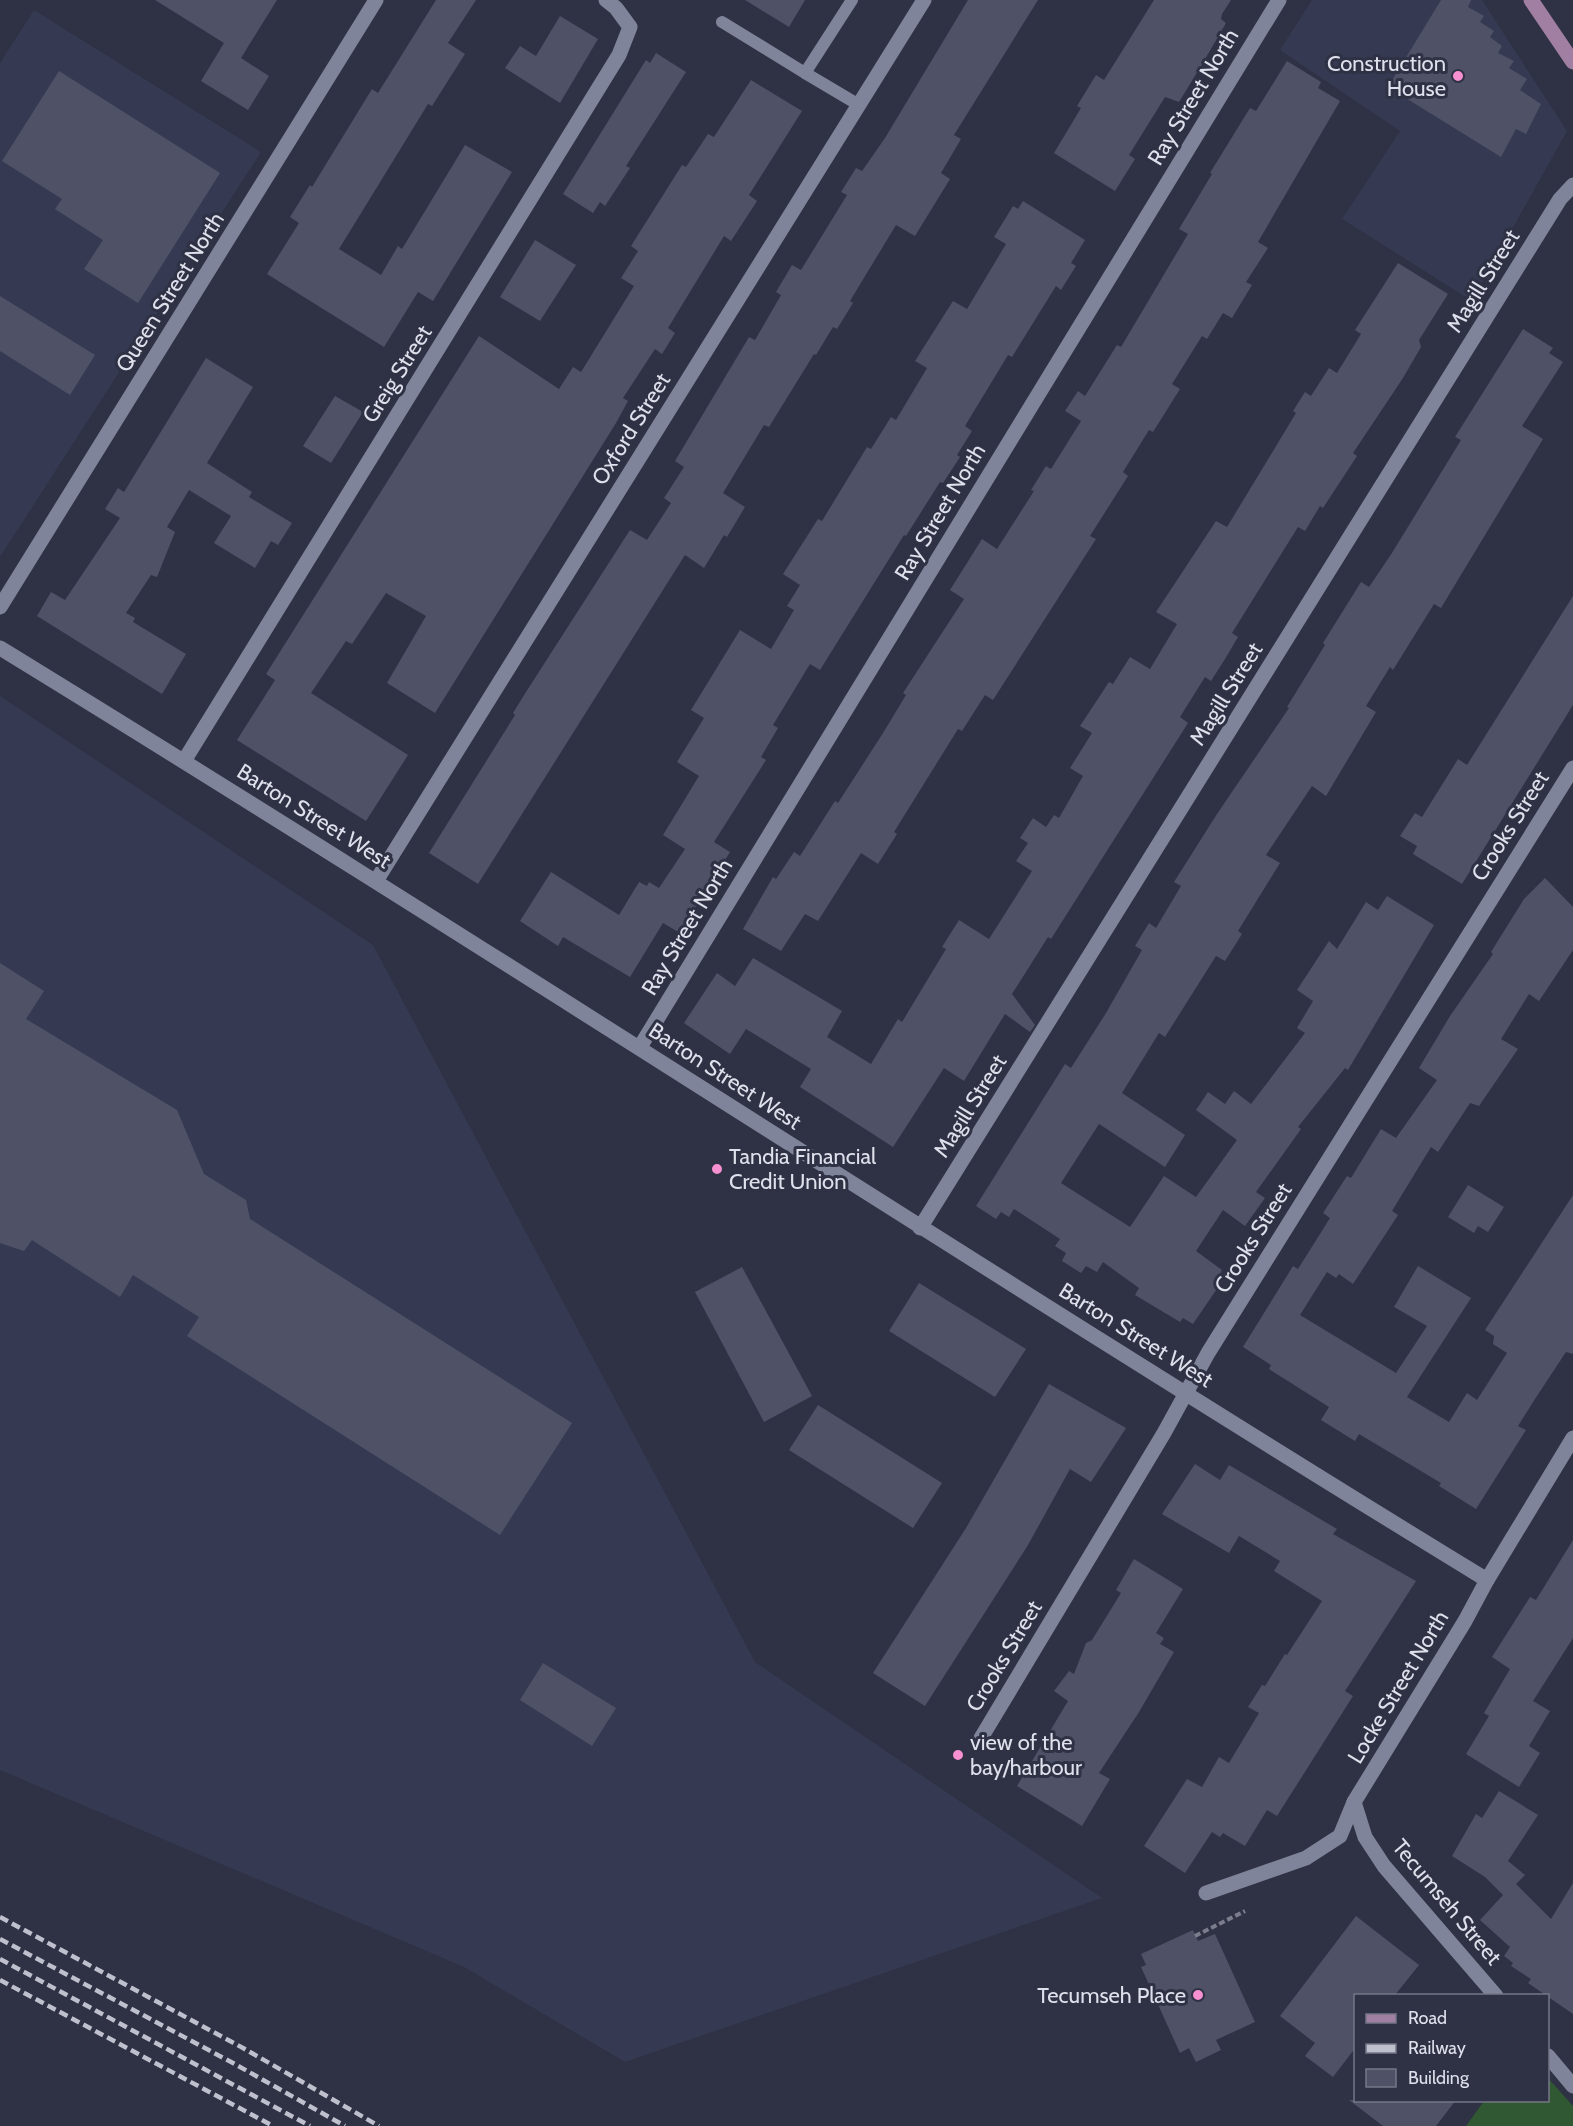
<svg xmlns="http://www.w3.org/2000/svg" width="1573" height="2126" viewBox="0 0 1573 2126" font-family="Cabin,sans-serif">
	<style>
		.built { fill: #353952 }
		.green { fill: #305833 }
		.building { fill: #4f5267 }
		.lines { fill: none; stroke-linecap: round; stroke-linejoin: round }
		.path { stroke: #7b7d8d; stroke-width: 4; stroke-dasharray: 6 3; stroke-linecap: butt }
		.service { stroke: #80849a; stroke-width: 12 }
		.minor { stroke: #80849a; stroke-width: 15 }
		.tertiary { stroke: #80849a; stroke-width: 15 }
		.secondary { stroke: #a07fa2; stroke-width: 15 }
		.rail { stroke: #bec0cd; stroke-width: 4.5; stroke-dasharray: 9 4.5; stroke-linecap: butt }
		.poi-dot { fill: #f690d0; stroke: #2f3144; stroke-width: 2 }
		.labels { text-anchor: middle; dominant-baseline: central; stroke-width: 6; stroke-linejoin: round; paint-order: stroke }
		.poi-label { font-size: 22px; fill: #dee0ec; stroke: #2f3144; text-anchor: end }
		.street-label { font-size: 22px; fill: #dee0ec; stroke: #2f3144 }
	</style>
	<rect width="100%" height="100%" fill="#2f3144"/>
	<!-- built -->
	<g class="built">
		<path d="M1312,0H1482L1567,131L1472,301L1342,219L1400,131L1280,50Z"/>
		<path d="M34,10L261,152L0,557V63Z"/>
		<path d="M0,696L373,945L755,1662L1102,1898L625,2062L464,1967L0,1770Z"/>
	</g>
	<!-- green -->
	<path class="green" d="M1548,2078L1573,2106V2126H1466L1484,2101L1548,2100Z"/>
	<!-- building -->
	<g class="building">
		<path d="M155,0H277L241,58L269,76L248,110L201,81L224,43Z"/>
		<path d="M436,0H476L448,43L465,54L432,106L428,104L339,249L381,275L398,246L402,249L465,145L512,172L433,301L418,292L384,347L267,274L299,223L290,217L310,185L312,187L372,89L378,93Z"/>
		<path d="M745,0H805L789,27Z"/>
		<path d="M968,0H1038L954,135L961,139L941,173L950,179L915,236L896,225L850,301L853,303L837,329L833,327L816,355L814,354L769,427L764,425L723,493L745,507L727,537L724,535L704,568L685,555L478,884L429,853L515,715L513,713L526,692L630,530L647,540L671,503L664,498L684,467L675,461L749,337L755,340L781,295L776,292L792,265L801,270L847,195L841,192L856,168L862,171L885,138Z"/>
		<path d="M1154,0H1231L1222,14L1221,19L1226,23L1201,66L1179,102L1165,97L1129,155L1135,159L1115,191L1054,153L1081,108L1077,106L1096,75L1104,80Z"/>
		<path d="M1441,0H1471L1468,7L1484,16L1480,22L1494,31L1490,37L1502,46L1498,53L1514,61L1509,68L1527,79L1520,90L1541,104L1526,134L1516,129L1501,157L1388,87Z"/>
		<path d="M560,16L598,39L560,103L505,68L520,46L536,56Z"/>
		<path d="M656,53L686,72L626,166L630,168L605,206L600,202L593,213L563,194L646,60L650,63Z"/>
		<path d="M1287,61L1321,82L1318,88L1340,101L1258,242L1268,248L1246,282L1252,285L1232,318L1223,313L1207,339L1202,336L1172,384L1180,389L1153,432L1149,430L1123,472L1128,476L1090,536L1096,539L993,700L985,695L962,731L958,729L894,832L897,834L878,864L861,853L818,921L805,914L781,951L743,929L773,877L776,879L794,852L800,856L835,801L838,803L883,733L906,695L903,693L964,599L950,590L982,539L997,549L1034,491L1031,490L1046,466L1051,469L1081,421L1065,411L1078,391L1085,396L1117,345L1121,347L1188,234L1179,229L1212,174L1210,173L1250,108L1256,111Z"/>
		<path d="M59,71L220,173L138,303L84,269L103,240L55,209L62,199L2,161Z"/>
		<path d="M751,80L802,111L749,195L757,201L731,241L724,236L668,328L675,333L662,354L655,349L623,398L628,401L616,423L435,713L387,683L426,616L386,593L352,644L346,641L311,693L408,755L366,821L237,740L275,680L266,674L479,336L559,389L573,367L581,372L634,286L621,278L638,251L631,246L682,165L686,167L708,134L714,137Z"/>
		<path d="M1023,201L1085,240L1071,263L1076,266L1061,290L1056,286L1012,357L1008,355L965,426L972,431L957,455L960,457L943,483L940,482L906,536L904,535L820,670L810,664L773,725L778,728L761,757L766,760L714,842L730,852L680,933L663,923L630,977L563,937L558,946L520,921L551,872L619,915L639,882L647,886L649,882L659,888L685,849L663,835L699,776L677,762L704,718L691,710L740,630L771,649L794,610L787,606L800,585L783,574L818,519L822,521L867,447L871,449L891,417L896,420L927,368L915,361L953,301L967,309L1006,244L994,237L1013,206L1018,209Z"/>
		<path d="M535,240L576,265L540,321L500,297Z"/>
		<path d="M1398,263L1448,294L1419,340L1421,347L1403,378L1353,453L1357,456L1323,508L1320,506L1305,531L1298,527L1232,633L1238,637L1225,659L1211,681L1205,677L1180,717L1188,723L1051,939L1048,937L1012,994L1035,1025L1030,1032L1005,1014L964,1081L944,1068L893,1147L800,1087L811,1069L746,1029L730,1054L684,1023L717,973L735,986L753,958L842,1011L827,1037L871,1064L898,1019L902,1022L946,949L942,947L959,920L989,939L1032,871L1016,861L1028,843L1020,838L1033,818L1046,827L1054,815L1059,818L1083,776L1070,768L1092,733L1080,726L1109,682L1113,684L1130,657L1150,669L1177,624L1156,612L1216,521L1227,527L1296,413L1293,411L1305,392L1311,396L1329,368L1337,373L1361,334L1355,330Z"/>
		<path d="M0,296L95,355L70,395L0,351Z"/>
		<path d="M1523,329L1553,348L1549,353L1563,362L1522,426L1543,439L1441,608L1434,604L1393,670L1390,667L1366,706L1376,712L1326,796L1312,786L1266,855L1280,863L1238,931L1242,934L1225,961L1216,956L1165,1037L1159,1033L1122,1093L1185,1135L1165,1167L1099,1124L1061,1183L1130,1227L1164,1176L1196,1197L1237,1140L1196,1110L1208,1092L1225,1104L1234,1091L1251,1104L1305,1033L1297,1028L1313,1001L1297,990L1329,941L1337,949L1366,902L1378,910L1387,896L1434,925L1348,1070L1345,1068L1298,1127L1301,1129L1256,1192L1265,1198L1245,1226L1223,1210L1196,1251L1222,1270L1220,1274L1225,1277L1193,1324L1183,1318L1180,1322L1135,1295L1139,1288L1103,1262L1097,1272L1086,1266L1081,1273L1062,1261L1066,1253L1055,1246L1060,1239L1014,1209L1009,1217L1001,1212L996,1219L976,1206L1065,1064L1071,1068L1106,1013L1142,950L1135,946L1149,923L1156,928L1181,886L1174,882L1217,814L1289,708L1287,707L1325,645L1323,643L1361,582L1369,587L1392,553L1461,440L1455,437Z"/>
		<path d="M206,358L253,387L207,463L252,492L249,497L292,523L278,545L271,541L255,568L214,543L231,516L189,490L167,527L175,532L157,577L151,575L126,613L135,618L133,622L186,654L162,694L37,616L51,592L65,600L120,518L105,509L118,488L124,492Z"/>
		<path d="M335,396L363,412L331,463L303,446Z"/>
		<path d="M1573,596V705L1462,884L1413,854L1417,846L1400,836L1415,813L1422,817L1458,759L1467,765Z"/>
		<path d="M1545,878L1573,907V950L1539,1001L1529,994L1501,1039L1518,1049L1479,1106L1470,1103L1438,1152L1431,1147L1392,1211L1398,1215L1353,1284L1339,1274L1336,1278L1327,1272L1300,1315L1396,1373L1427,1326L1394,1307L1418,1266L1471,1298L1407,1397L1449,1422L1467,1393L1477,1400L1507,1353L1493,1344L1494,1336L1485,1330L1573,1195V1354L1566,1352L1535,1399L1518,1426L1526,1430L1476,1509L1439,1486L1441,1483L1359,1434L1355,1441L1321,1420L1329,1407L1269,1369L1271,1365L1243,1347L1293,1266L1298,1269L1330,1218L1323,1213L1347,1176L1351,1178L1381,1129L1396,1138L1437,1080L1419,1068L1450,1016L1493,954L1491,952L1524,899Z"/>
		<path d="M0,963L44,991L26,1019L177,1110L204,1174L246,1200L250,1219L572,1423L500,1535L187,1336L199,1317L133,1275L120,1297L32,1240L24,1251L0,1243Z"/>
		<path d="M1468,1185L1504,1207L1488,1232L1478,1226L1474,1233L1448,1217Z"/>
		<path d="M742,1267L812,1396L764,1422L695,1292Z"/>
		<path d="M919,1283L1026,1349L995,1397L889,1331Z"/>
		<path d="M1049,1384L1126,1428L1091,1482L1070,1469L1028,1545L925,1706L873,1673L966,1528Z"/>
		<path d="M818,1405L942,1483L913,1528L789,1450Z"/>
		<path d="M1195,1464L1220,1480L1229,1465L1337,1529L1333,1534L1416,1581L1345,1691L1353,1696L1277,1816L1267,1810L1245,1846L1223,1833L1220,1837L1212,1832L1185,1873L1144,1846L1187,1779L1202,1787L1219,1757L1229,1763L1259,1713L1248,1707L1262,1685L1265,1686L1285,1654L1287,1655L1322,1601L1274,1571L1280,1561L1239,1536L1229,1553L1162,1514Z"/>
		<path d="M1573,1540V1638L1533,1701L1550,1711L1529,1746L1540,1753L1519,1787L1466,1754L1489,1716L1484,1713L1510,1669L1492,1657L1530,1597L1536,1600Z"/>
		<path d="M1134,1559L1183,1589L1156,1633L1164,1638L1160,1644L1174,1652L1139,1712L1099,1773L1110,1779L1082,1826L1017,1786L1068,1701L1054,1691L1069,1671L1074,1674L1086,1643L1092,1640L1121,1593L1116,1590Z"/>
		<path d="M543,1663L616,1708L592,1746L520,1700Z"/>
		<path d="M1499,1791L1538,1815L1508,1861L1525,1875L1516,1884L1551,1919L1573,1883V2014L1528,1983L1531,1979L1511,1966L1513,1963L1504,1956L1510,1947L1480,1920L1503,1895L1485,1877L1452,1856L1476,1814L1482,1818Z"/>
		<path d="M1356,1916L1419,1965L1395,1995H1356V2047L1333,2077L1305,2056L1315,2043L1280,2016Z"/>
		<path d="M1193,1930L1198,1941L1215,1934L1255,2022L1216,2040L1221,2050L1196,2062L1189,2048L1180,2053L1141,1967L1146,1965L1141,1954Z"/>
		<path d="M1349,2100H1456L1436,2126H1383Z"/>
	</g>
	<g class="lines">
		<!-- path -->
		<path class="path" d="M1195,1936L1245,1911"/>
		<!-- service -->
		<g class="service">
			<path d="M852,0L805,73L859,105"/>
			<path d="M722,22L805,73"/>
		</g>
		<!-- minor -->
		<g class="minor">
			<path d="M184,761L619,55L630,27L616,8L606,0"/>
			<path d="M376,881L924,0"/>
			<path d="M640,1047L1279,0"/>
			<path d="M920,1228L1560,199L1573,185"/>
			<path d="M981,1738L1164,1433L1208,1353L1573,768"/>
			<path d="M1354,1802L1365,1837L1384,1866L1496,1996"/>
			<path d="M1206,1893L1306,1858L1340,1836L1354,1802L1465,1621L1487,1580"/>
			<path d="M1548,2056L1573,2086"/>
		</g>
		<!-- tertiary -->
		<g class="tertiary">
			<path d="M0,607L376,0"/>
			<path d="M0,648C499,954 988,1275 1487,1580L1573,1438"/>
		</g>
		<!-- secondary -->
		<path class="secondary" d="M1531,0L1573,62"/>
		<!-- rail -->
		<g class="rail">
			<path d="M0,1917L243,2048L379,2126"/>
			<path d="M0,1939L233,2063L345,2126"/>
			<path d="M0,1959L310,2126"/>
			<path d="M0,1980L273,2126"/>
		</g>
	</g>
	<!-- markers -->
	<g class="poi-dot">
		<circle cx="1458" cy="76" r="6"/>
		<circle cx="717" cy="1169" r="6"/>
		<circle cx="958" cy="1755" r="6"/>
		<circle cx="1198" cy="1995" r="6"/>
	</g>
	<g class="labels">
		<!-- poi labels -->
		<g class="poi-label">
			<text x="1446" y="63">Construction<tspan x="1446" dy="25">House</tspan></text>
			<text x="729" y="1156" text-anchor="start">Tandia Financial<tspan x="729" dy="25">Credit Union</tspan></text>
			<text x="970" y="1742" text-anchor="start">view of the<tspan x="970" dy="25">bay/harbour</tspan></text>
			<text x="1186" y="1995">Tecumseh Place</text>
		</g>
		<!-- street labels -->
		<g class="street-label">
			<text transform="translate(1193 97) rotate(-59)">Ray Street North</text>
			<text transform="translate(1483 281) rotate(-58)">Magill Street</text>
			<text transform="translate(170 292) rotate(-58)">Queen Street North</text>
			<text transform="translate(397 374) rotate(-58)">Greig Street</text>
			<text transform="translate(631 429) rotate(-58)">Oxford Street</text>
			<text transform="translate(940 512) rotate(-59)">Ray Street North</text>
			<text transform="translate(1226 694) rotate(-58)">Magill Street</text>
			<text transform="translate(314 816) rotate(32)">Barton Street West</text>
			<text transform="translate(1510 826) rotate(-58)">Crooks Street</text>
			<text transform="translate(687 927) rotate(-59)">Ray Street North</text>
			<text transform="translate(725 1076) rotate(33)">Barton Street West</text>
			<text transform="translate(970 1106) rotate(-58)">Magill Street</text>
			<text transform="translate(1253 1238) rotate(-58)">Crooks Street</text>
			<text transform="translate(1136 1335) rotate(32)">Barton Street West</text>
			<text transform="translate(1004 1656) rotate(-59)">Crooks Street</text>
			<text transform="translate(1398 1687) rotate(-59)">Locke Street North</text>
			<text transform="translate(1447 1902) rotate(50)">Tecumseh Street</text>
		</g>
	</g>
	<!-- legend -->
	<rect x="1354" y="1994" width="195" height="108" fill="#2f3144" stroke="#757787" stroke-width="1.5"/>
	<rect x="1366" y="2014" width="30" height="9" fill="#a07fa2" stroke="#757787" stroke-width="1.5"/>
	<text x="1408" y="2024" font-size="18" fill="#dee0ec">Road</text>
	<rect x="1366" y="2044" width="30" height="9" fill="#bec0cd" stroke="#757787" stroke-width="1.5"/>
	<text x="1408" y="2054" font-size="18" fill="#dee0ec">Railway</text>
	<rect x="1366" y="2069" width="30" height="18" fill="#4f5267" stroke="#757787" stroke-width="1.5"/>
	<text x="1408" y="2084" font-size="18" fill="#dee0ec">Building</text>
</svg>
